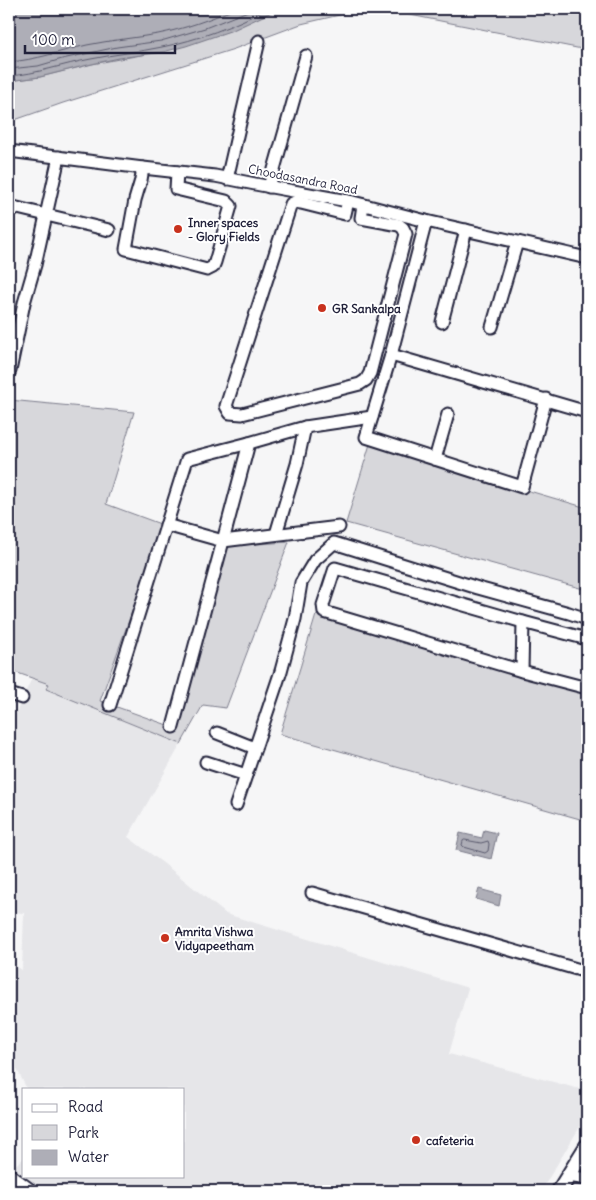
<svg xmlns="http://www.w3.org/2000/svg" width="596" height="1200" viewBox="0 0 596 1200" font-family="Delius,sans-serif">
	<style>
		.built { fill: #e6e6e9 }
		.green { fill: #d7d7db; stroke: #7c7c8b }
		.water { fill: #aeaeb7; stroke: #767685 }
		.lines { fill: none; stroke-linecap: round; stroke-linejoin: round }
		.shore { stroke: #5a5a6d; stroke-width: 1 }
		.minor-casing { stroke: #22223b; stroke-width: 15 }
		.major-casing { stroke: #22223b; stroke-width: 18 }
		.minor { stroke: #fff; stroke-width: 11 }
		.major { stroke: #fff; stroke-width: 14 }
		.poi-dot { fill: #c8321e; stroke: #fff; stroke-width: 2 }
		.labels { text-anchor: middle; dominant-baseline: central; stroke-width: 4; stroke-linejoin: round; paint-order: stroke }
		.street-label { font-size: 12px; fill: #22223b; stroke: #fff }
		.poi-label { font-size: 12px; font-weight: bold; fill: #22223b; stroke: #fff; text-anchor: start }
	</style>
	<rect width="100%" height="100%" fill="#f6f6f7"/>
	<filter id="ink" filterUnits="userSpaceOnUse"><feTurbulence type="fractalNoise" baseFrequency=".02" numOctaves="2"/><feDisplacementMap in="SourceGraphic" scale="10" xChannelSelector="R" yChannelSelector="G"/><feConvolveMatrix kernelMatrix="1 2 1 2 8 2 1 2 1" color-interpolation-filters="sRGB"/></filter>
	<g filter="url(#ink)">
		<!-- built -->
		<g class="built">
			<path d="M32,678L50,684L47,689L181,744L128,837L163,863L226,914L468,988L449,1054L587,1091V1115L541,1191H45L24,1176H184V1089H27L9,1054V963L22,970L24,913L9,912V728Z"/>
			<path d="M24,1158V1176L12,1168Z"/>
		</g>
		<!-- green -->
		<g class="green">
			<path d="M278,9H365L301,24L234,49L63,103L9,122V81L40,77L92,64L141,55Z"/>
			<path d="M380,9H587V50Z"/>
			<path d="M9,400L134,412L106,504L163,525L100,701L173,727L224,546L289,542L226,708L203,705L181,744L46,689L49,684L9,670Z"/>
			<path d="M370,444L587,508V590L346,523Z"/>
			<path d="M316,615L587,692V821L280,734Z"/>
		</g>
		<!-- water -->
		<g class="water">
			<path d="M9,9H278L233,30L186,46L163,52L119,58L92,64L40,77L9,81Z"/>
			<path d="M484,830L497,833L491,859L456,850L460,833L482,838Z"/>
			<path d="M479,889L501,895L499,906L476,899Z"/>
		</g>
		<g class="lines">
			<!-- shore -->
			<g class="shore">
				<path d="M9,62C36,60 61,51 87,45C111,40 135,38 158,34C184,29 211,19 234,9"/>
				<path d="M9,69L38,66L62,59L117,47L161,41L205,28L253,9"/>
				<path d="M9,76C37,74 63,64 91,59C115,54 139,52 162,47C197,40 235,26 266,9"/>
				<path d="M465,840L481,843L488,841L489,844L488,851L485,853L464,847L462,845L463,841Z"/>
			</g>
			<defs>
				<g id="minor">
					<path d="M9,151L143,168L215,176L255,184L353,202L426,221L587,258"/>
					<path d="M143,168L141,180L135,200L126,249L207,270L213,267L215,262L231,206L226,201L176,189L177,172"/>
					<path d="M227,179L259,41"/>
					<path d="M269,187L306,56"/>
					<path d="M348,201L345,214L301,203L295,202L291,204L226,406L230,413L242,414L360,384L366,380L370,373L406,234L403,228L399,225L361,218L363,205"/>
					<path d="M9,206L109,230"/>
					<path d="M426,221L391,355L366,437L522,487L546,399"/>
					<path d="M442,322L466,230"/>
					<path d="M492,327L517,242"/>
					<path d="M391,355L587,412"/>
					<path d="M10,371L24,303L35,265L59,157"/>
					<path d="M435,459L448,414"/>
					<path d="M166,525L223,541L173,727"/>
					<path d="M339,527L223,541L249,443L305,427L372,417"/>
					<path d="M276,534L297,464L305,427"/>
					<path d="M587,639L523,622L335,568L323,605L324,612L522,671L587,688"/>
					<path d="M522,671L523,622"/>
					<path d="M9,694L22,698"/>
					<path d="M110,705L187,459L249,443"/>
					<path d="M217,733L255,748"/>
					<path d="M206,762L246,775"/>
					<path d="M236,805L281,671L295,619L301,583L315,560L334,543L478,588L569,613L587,619"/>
					<path d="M312,893L587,972"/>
					<path d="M9,1174L32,1191"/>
					<path d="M568,1176L587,1179"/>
				</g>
				<path id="major" d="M559,1191L587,1146"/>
			</defs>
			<!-- minor casing -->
			<use href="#minor" class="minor-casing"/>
			<!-- major casing -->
			<use href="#major" class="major-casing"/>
			<!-- minor -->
			<use href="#minor" class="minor"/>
			<!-- major -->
			<use href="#major" class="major"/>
		</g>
	</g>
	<!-- markers -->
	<g class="poi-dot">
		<circle cx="178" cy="229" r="5"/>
		<circle cx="322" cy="308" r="5"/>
		<circle cx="165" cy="938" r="5"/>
		<circle cx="416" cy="1140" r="5"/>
	</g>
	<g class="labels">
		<!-- street labels -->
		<g class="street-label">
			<text transform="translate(303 179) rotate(11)">Choodasandra Road</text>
		</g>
		<!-- poi labels -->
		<g class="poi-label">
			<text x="188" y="222">Inner spaces<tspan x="188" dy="14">- Glory Fields</tspan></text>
			<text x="332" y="308">GR Sankalpa</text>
			<text x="175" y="931">Amrita Vishwa<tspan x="175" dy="14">Vidyapeetham</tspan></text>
			<text x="426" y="1140">cafeteria</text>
		</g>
	</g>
	<!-- margin -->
	<rect width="596" height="1200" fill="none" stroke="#fff" stroke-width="30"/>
	<rect x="15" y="15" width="566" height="1170" fill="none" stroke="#22223b" stroke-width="2" filter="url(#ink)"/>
	<!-- legend -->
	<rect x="22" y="1088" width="162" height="90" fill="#ffffff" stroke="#a7a7b1"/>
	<rect x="32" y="1104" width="25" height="8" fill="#ffffff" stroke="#a7a7b1"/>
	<text x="68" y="1112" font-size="15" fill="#22223b">Road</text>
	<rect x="32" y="1125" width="25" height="15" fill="#d7d7db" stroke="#a7a7b1"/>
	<text x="68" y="1138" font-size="15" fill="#22223b">Park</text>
	<rect x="32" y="1150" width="25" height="15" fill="#aeaeb7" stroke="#a7a7b1"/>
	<text x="68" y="1162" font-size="15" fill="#22223b">Water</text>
	<!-- scale -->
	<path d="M25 45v8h150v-8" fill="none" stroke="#22223b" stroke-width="2.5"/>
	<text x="32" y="45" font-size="15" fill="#22223b" stroke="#ffffff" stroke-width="4" paint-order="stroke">100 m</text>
</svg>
